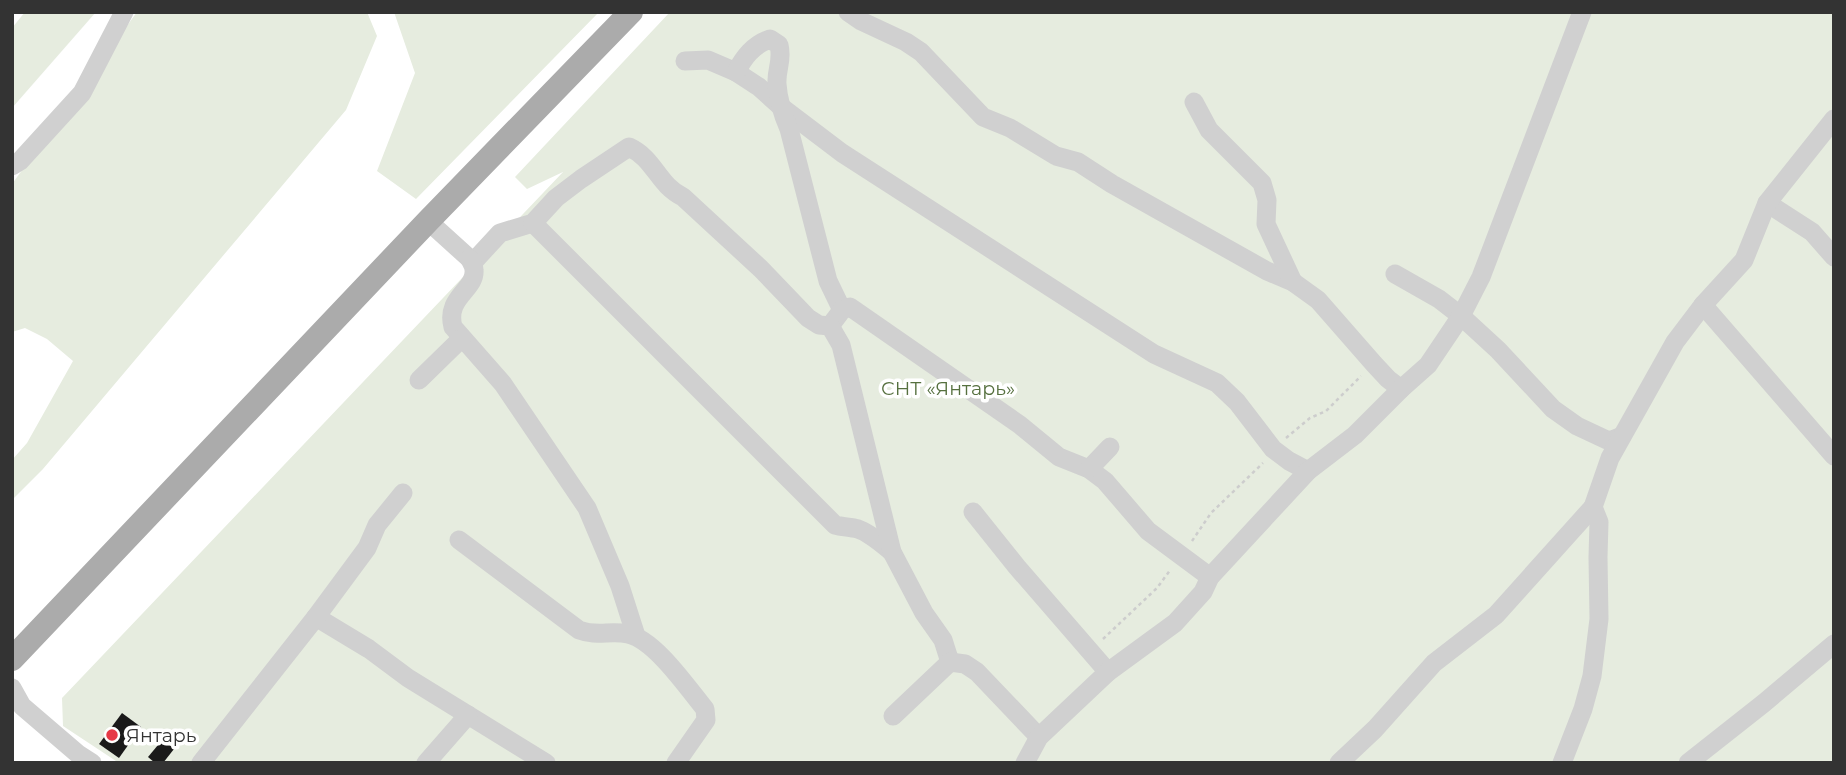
<svg xmlns="http://www.w3.org/2000/svg" width="1846" height="775" viewBox="0 0 1846 775" font-family="Montserrat,sans-serif">
	<style>
		.green { fill: #e6ecdf }
		.building { fill: #1a1a1a }
		.lines { fill: none; stroke-linecap: round; stroke-linejoin: round }
		.path { stroke: #cdcdcd; stroke-width: 2.5; stroke-dasharray: 3.5 3.5; stroke-linecap: butt }
		.minor { stroke: #d0d0d0; stroke-width: 19 }
		.major { stroke: #ababab; stroke-width: 24 }
		.poi-dot { fill: #e63946; stroke: #fff; stroke-width: 2.5 }
		.labels { text-anchor: middle; dominant-baseline: central; stroke-width: 7; stroke-linejoin: round; paint-order: stroke }
		.park-label { font-size: 19px; fill: #56703f; stroke: #fff }
		.poi-label { font-size: 19px; fill: #333; stroke: #fff; text-anchor: start }
	</style>
	<rect width="100%" height="100%" fill="#fff"/>
	<!-- green -->
	<g class="green">
		<path d="M25,12H96L12,108V28Z"/>
		<path d="M137,12H367L377,36L346,110L43,469L12,500V460L27,443L73,361L47,339L25,328L12,332V184Z"/>
		<path d="M394,12H599L416,199L377,171L415,73Z"/>
		<path d="M670,12H1834V763H119L63,726L62,698L563,172L527,189L515,177Z"/>
	</g>
	<!-- building -->
	<g class="building">
		<path d="M122,713L141,727L119,758L99,744Z"/>
		<path d="M163,739L174,749L163,763H155L148,757Z"/>
	</g>
	<g class="lines">
		<!-- path -->
		<g class="path">
			<path d="M1286,438L1310,418L1326,411L1361,376"/>
			<path d="M1192,541L1211,513L1263,463"/>
			<path d="M1103,639L1157,588L1171,569"/>
		</g>
		<!-- minor -->
		<g class="minor">
			<path d="M848,12L861,21L906,42L921,52L983,117L1010,128L1056,156L1078,162L1112,184L1267,271L1293,282L1318,300L1374,364L1388,379L1401,389"/>
			<path d="M685,61L708,60L736,72L759,87L780,106L842,153L1154,354L1217,383L1237,402L1273,449L1289,461L1308,471"/>
			<path d="M736,72C744,57 753,45 770,39L779,45C783,61 776,69 777,84C778,100 783,115 789,129L828,281L842,310"/>
			<path d="M1194,102L1209,130L1262,183L1267,200L1266,224L1293,282"/>
			<path d="M12,166L20,161L82,93L124,12"/>
			<path d="M1767,203L1812,232L1834,257"/>
			<path d="M428,221L470,259H476L500,233L533,223L556,198L581,179L629,147C655,159 657,184 683,197L761,269L808,318L819,325L830,326L842,310L850,307L1020,425L1059,457L1089,469L1105,481L1148,531L1210,577"/>
			<path d="M533,223L835,525C842,527 851,527 858,529C870,533 882,544 892,552"/>
			<path d="M470,259C471,262 474,266 474,270C476,290 445,297 453,327L503,384L587,508L620,586L636,636"/>
			<path d="M1395,274L1439,299L1461,316L1498,350L1553,409L1577,426L1609,441L1622,436"/>
			<path d="M1703,305L1834,456"/>
			<path d="M830,326L841,345L892,552L924,613L943,640L950,662"/>
			<path d="M419,380L462,338"/>
			<path d="M1089,469L1110,447"/>
			<path d="M973,512L1017,567L1108,672"/>
			<path d="M459,540L579,630C597,637 610,630 628,634C655,640 687,687 705,709L706,720L676,763"/>
			<path d="M316,617L369,649L408,678L546,763"/>
			<path d="M12,688L22,706L78,754L92,763"/>
			<path d="M893,716L950,662L965,664L977,672L1039,737"/>
			<path d="M201,763L316,617L367,548L377,525L403,493"/>
			<path d="M426,763L468,715"/>
			<path d="M1025,763L1039,737L1108,672L1175,623L1203,592L1210,577L1308,471L1355,435L1401,389L1428,365L1461,316L1481,277L1582,12"/>
			<path d="M1339,763L1375,729L1434,663L1496,615L1593,507"/>
			<path d="M1562,763L1583,709L1592,676L1599,619L1598,557L1599,522L1593,507L1610,458L1675,342L1703,305L1744,260L1767,203L1834,119"/>
			<path d="M1688,763L1764,703L1834,644"/>
		</g>
		<!-- major -->
		<path class="major" d="M12,659L428,221L631,12"/>
	</g>
	<!-- markers -->
	<circle class="poi-dot" cx="112" cy="735" r="7"/>
	<g class="labels">
		<!-- park labels -->
		<g class="park-label">
			<text x="948" y="388">СНТ «Янтарь»</text>
		</g>
		<!-- poi labels -->
		<g class="poi-label">
			<text x="126" y="735">Янтарь</text>
		</g>
	</g>
	<!-- border -->
	<rect width="1846" height="775" fill="none" stroke="#333333" stroke-width="28"/>
</svg>
